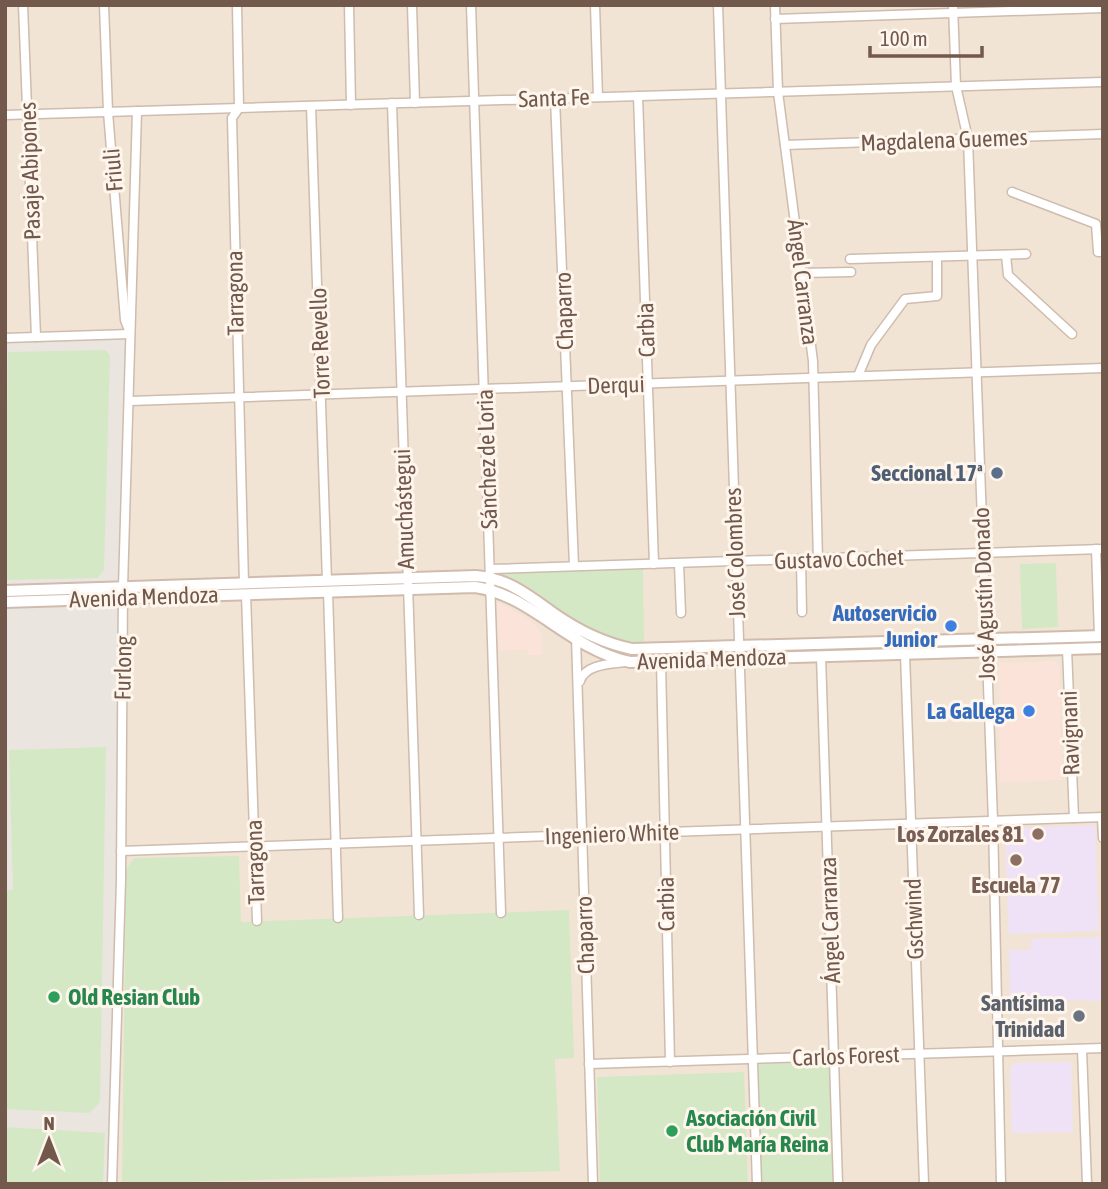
<svg xmlns="http://www.w3.org/2000/svg" width="1108" height="1189" viewBox="0 0 1108 1189" font-family="'Asap Condensed',sans-serif">
	<style>
		.residential { fill: #f2e4d4 }
		.commercial { fill: #fbe3da }
		.industrial { fill: #ebe5df }
		.education { fill: #efe2f7 }
		.green { fill: #d4e8c5 }
		.lines { fill: none; stroke-linecap: round; stroke-linejoin: round }
		.street-casing { stroke: #cebcaf; stroke-width: 11 }
		.secondary-casing { stroke: #d1bbad; stroke-width: 14 }
		.street { stroke: #fff; stroke-width: 8 }
		.secondary { stroke: #fff; stroke-width: 10 }
		.service-dot { fill: #5c6f8a; stroke: #fef6ec; stroke-width: 2.5 }
		.shop-dot { fill: #3f7fe0; stroke: #fef6ec; stroke-width: 2.5 }
		.education-dot { fill: #8d6e63; stroke: #fef6ec; stroke-width: 2.5 }
		.leisure-dot { fill: #2e9e5b; stroke: #fef6ec; stroke-width: 2.5 }
		.worship-dot { fill: #6b7280; stroke: #fef6ec; stroke-width: 2.5 }
		.labels { text-anchor: middle; dominant-baseline: central; stroke-width: 6; stroke-linejoin: round; paint-order: stroke }
		.street-label { font-size: 23px; fill: #73584c; stroke: #fef6ec }
		.service-label { font-size: 23px; font-weight: bold; fill: #4e5e75; stroke: #fef6ec; text-anchor: end }
		.shop-label { font-size: 23px; font-weight: bold; fill: #366cbe; stroke: #fef6ec; text-anchor: end }
		.education-label { font-size: 23px; font-weight: bold; fill: #785e54; stroke: #fef6ec; text-anchor: end }
		.leisure-label { font-size: 23px; font-weight: bold; fill: #27864d; stroke: #fef6ec; text-anchor: start }
		.worship-label { font-size: 23px; font-weight: bold; fill: #5b616d; stroke: #fef6ec; text-anchor: end }
	</style>
	<rect width="100%" height="100%" fill="#fbf2e6"/>
	<!-- residential -->
	<rect class="residential" x="5" y="5" width="1098" height="1179"/>
	<!-- commercial -->
	<g class="commercial">
		<path d="M497,602L529,619L541,632L542,655H528V649L499,651Z"/>
		<path d="M1055,661L1059,666L1062,780L1000,782L999,663Z"/>
	</g>
	<!-- industrial -->
	<path class="industrial" d="M130,334L112,1184H5V338Z"/>
	<!-- education -->
	<g class="education">
		<path d="M1095,825L1099,931L1009,934L1005,829Z"/>
		<path d="M1100,937L1102,1001L1010,998L1009,950H1031V939Z"/>
		<path d="M1071,1062L1073,1132L1012,1133L1010,1069L1014,1063Z"/>
	</g>
	<!-- green -->
	<g class="green">
		<path d="M105,350L110,355L104,570L97,578L5,580L8,352Z"/>
		<path d="M1056,563L1058,627L1022,629L1020,564Z"/>
		<path d="M643,565L644,650L613,645L491,577V569Z"/>
		<path d="M106,747L100,1102L89,1113L5,1109V891L13,890L9,750Z"/>
		<path d="M239,856L241,922L569,910L574,1058L555,1059L560,1171L122,1184L126,869L134,858Z"/>
		<path d="M828,1062L831,1065L836,1184H761L757,1068L761,1064Z"/>
		<path d="M744,1072L748,1184H600L597,1077Z"/>
		<path d="M5,1127L105,1133L103,1184H5Z"/>
	</g>
	<g class="lines">
		<defs>
			<g id="street">
				<path d="M23,5L36,337"/>
				<path d="M104,5L108,112L125,320L130,333"/>
				<path d="M237,5L239,108L232,118L244,583"/>
				<path d="M349,5L351,105"/>
				<path d="M412,5L415,103"/>
				<path d="M471,5L501,913"/>
				<path d="M595,5L598,97"/>
				<path d="M718,5L757,1184"/>
				<path d="M775,5L778,92L813,361L818,560"/>
				<path d="M953,5L956,86L968,139L993,821L1001,1184"/>
				<path d="M775,19L1103,8"/>
				<path d="M638,96L654,564"/>
				<path d="M555,98L574,566"/>
				<path d="M392,103L419,915"/>
				<path d="M311,106L327,581"/>
				<path d="M5,115L1103,82"/>
				<path d="M785,145L1103,134"/>
				<path d="M1012,192L1096,224L1098,252H1103"/>
				<path d="M1006,255L1008,275L1072,334"/>
				<path d="M850,259L1026,254"/>
				<path d="M802,273L851,272"/>
				<path d="M5,338L130,334"/>
				<path d="M858,376L871,345L905,299L937,296V257"/>
				<path d="M130,401L1103,368"/>
				<path d="M1096,549L1099,636"/>
				<path d="M801,561L802,612"/>
				<path d="M679,564L681,613"/>
				<path d="M491,569L1103,549"/>
				<path d="M328,591L338,918"/>
				<path d="M246,594L257,921"/>
				<path d="M576,637L593,1184"/>
				<path d="M1067,649L1074,818"/>
				<path d="M905,654L924,1184"/>
				<path d="M821,656L838,1184"/>
				<path d="M661,662L670,1062"/>
				<path d="M580,681C585,664 611,664 626,662"/>
				<path d="M1102,817L1103,838"/>
				<path d="M121,851L1103,817"/>
				<path d="M1082,1049L1087,1184"/>
				<path d="M589,1064L1103,1048"/>
				<path d="M112,1184L121,880L123,587L137,111"/>
			</g>
			<g id="secondary">
				<path d="M5,591L476,576C507,578 528,595 553,613C577,630 603,643 632,649L1103,636"/>
				<path d="M5,602L475,587C532,595 569,649 630,662L1103,648"/>
			</g>
		</defs>
		<!-- street casing -->
		<use href="#street" class="street-casing"/>
		<!-- secondary casing -->
		<use href="#secondary" class="secondary-casing"/>
		<!-- street -->
		<use href="#street" class="street"/>
		<!-- secondary -->
		<use href="#secondary" class="secondary"/>
	</g>
	<!-- markers -->
	<circle class="service-dot" cx="997" cy="473" r="7"/>
	<g class="shop-dot">
		<circle cx="951" cy="626" r="7"/>
		<circle cx="1029" cy="711" r="7"/>
	</g>
	<g class="education-dot">
		<circle cx="1038" cy="834" r="7"/>
		<circle cx="1016" cy="860" r="7"/>
	</g>
	<g class="leisure-dot">
		<circle cx="54" cy="997" r="7"/>
		<circle cx="672" cy="1131" r="7"/>
	</g>
	<circle class="worship-dot" cx="1079" cy="1016" r="7"/>
	<g class="labels">
		<!-- street labels -->
		<g class="street-label">
			<text transform="translate(554 98) rotate(-2)">Santa Fe</text>
			<text transform="translate(944 140) rotate(-2)">Magdalena Guemes</text>
			<text transform="translate(113 170) rotate(-95)">Friuli</text>
			<text transform="translate(30 171) rotate(-92)">Pasaje Abipones</text>
			<text transform="translate(803 282) rotate(83)">Ángel Carranza</text>
			<text transform="translate(235 293) rotate(-91)">Tarragona</text>
			<text transform="translate(564 311) rotate(-92)">Chaparro</text>
			<text transform="translate(646 330) rotate(-92)">Carbia</text>
			<text transform="translate(320 343) rotate(-92)">Torre Revello</text>
			<text transform="translate(616 385) rotate(-2)">Derqui</text>
			<text transform="translate(487 459) rotate(-92)">Sánchez de Loria</text>
			<text transform="translate(404 509) rotate(-92)">Amuchástegui</text>
			<text transform="translate(735 553) rotate(-92)">José Colombres</text>
			<text transform="translate(839 559) rotate(-2)">Gustavo Cochet</text>
			<text transform="translate(984 594) rotate(-92)">José Agustín Donado</text>
			<text transform="translate(144 597) rotate(-2)">Avenida Mendoza</text>
			<text transform="translate(712 659) rotate(-2)">Avenida Mendoza</text>
			<text transform="translate(123 668) rotate(-89)">Furlong</text>
			<text transform="translate(1070 733) rotate(-92)">Ravignani</text>
			<text transform="translate(612 834) rotate(-2)">Ingeniero White</text>
			<text transform="translate(255 862) rotate(-92)">Tarragona</text>
			<text transform="translate(666 904) rotate(-91)">Carbia</text>
			<text transform="translate(914 919) rotate(-92)">Gschwind</text>
			<text transform="translate(830 920) rotate(-92)">Ángel Carranza</text>
			<text transform="translate(585 935) rotate(-92)">Chaparro</text>
			<text transform="translate(846 1056) rotate(-2)">Carlos Forest</text>
		</g>
		<!-- service labels -->
		<g class="service-label">
			<text x="983" y="473">Seccional 17ª</text>
		</g>
		<!-- shop labels -->
		<g class="shop-label">
			<text x="937" y="613">Autoservicio<tspan x="937" dy="26">Junior</tspan></text>
			<text x="1015" y="711">La Gallega</text>
		</g>
		<!-- education labels -->
		<g class="education-label">
			<text x="1024" y="834">Los Zorzales 81</text>
			<text x="1016" y="885" text-anchor="middle">Escuela 77</text>
		</g>
		<!-- leisure labels -->
		<g class="leisure-label">
			<text x="68" y="997">Old Resian Club</text>
			<text x="686" y="1118">Asociación Civil<tspan x="686" dy="26">Club María Reina</tspan></text>
		</g>
		<!-- worship labels -->
		<g class="worship-label">
			<text x="1065" y="1003">Santísima<tspan x="1065" dy="26">Trinidad</tspan></text>
		</g>
	</g>
	<!-- border -->
	<rect width="1108" height="1189" fill="none" stroke="#73584c" stroke-width="14"/>
	<!-- north arrow -->
	<g transform="translate(49 1140)" stroke="#fef6ec" stroke-width="5" paint-order="stroke">
	<path d="M0-5L12 26L0 18L-12 26Z" fill="#73584c"/>
	<text y="-10" font-size="19" font-weight="bold" text-anchor="middle" fill="#73584c">N</text>
	</g>
	<!-- scale -->
	<path d="M870 46v10h112v-10" fill="none" stroke="#73584c" stroke-width="3.5"/>
	<text x="880" y="46" font-size="21" fill="#73584c" stroke="#fef6ec" stroke-width="5" paint-order="stroke">100 m</text>
</svg>
